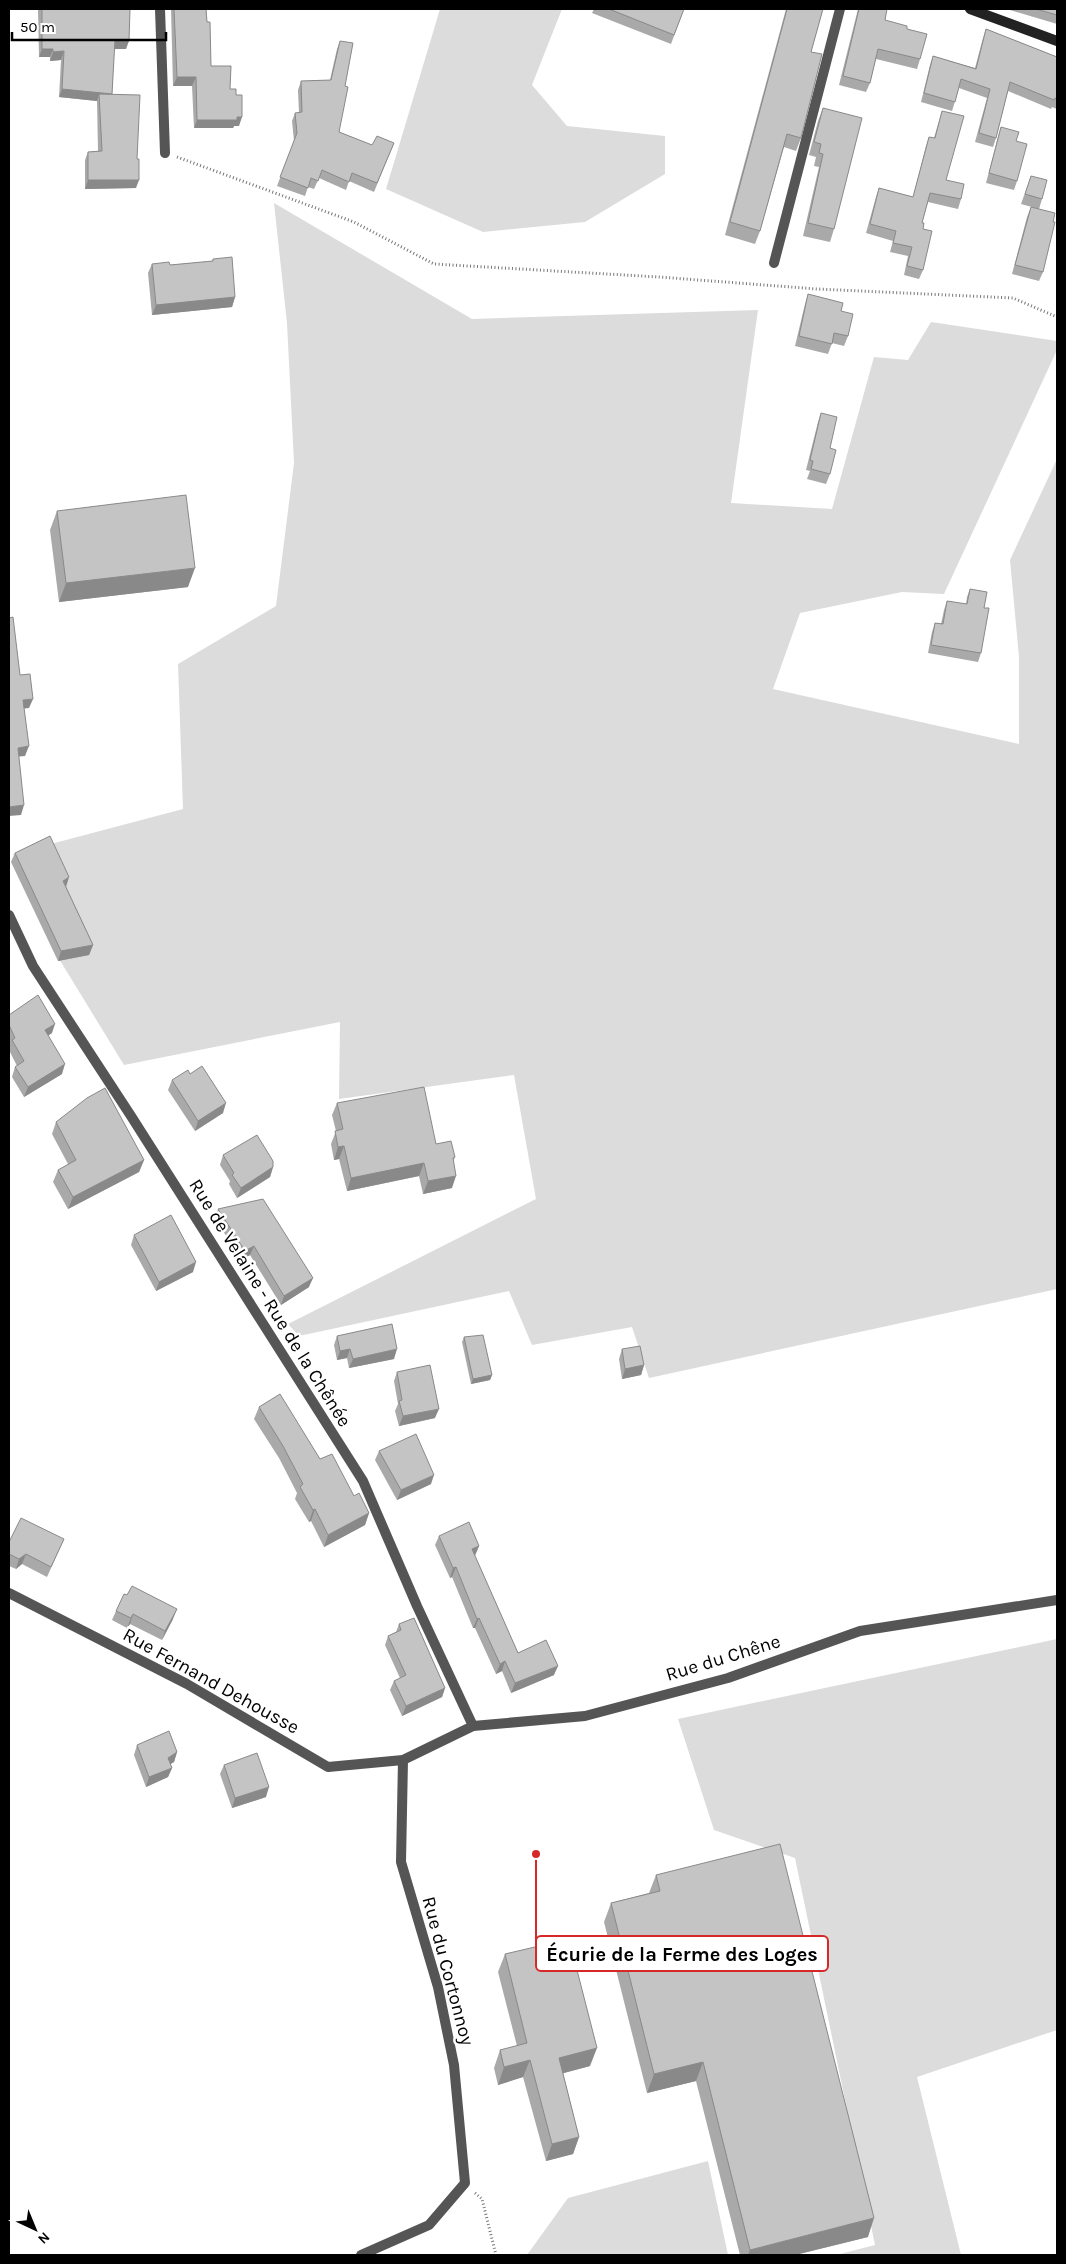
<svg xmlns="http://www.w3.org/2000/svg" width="1066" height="2264" viewBox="0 0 1066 2264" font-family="Karla,sans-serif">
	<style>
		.green { fill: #dcdcdc }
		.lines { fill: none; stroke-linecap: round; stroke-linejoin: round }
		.path { stroke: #777; stroke-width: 3; stroke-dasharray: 1 2.5; stroke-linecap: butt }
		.service { stroke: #555; stroke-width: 10 }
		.minor { stroke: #555; stroke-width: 10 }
		.secondary { stroke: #222; stroke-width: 10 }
		.wall { fill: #a9a9a9 }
		.shaded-wall { fill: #898989 }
		.building { fill: #c4c4c4; stroke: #898989 }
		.labels { text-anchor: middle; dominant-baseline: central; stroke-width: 5; stroke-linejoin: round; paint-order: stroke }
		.street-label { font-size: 19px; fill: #000; stroke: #fff }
		.leader { fill: none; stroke: #d62828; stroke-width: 2 }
		.callout-dot { fill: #d62828; stroke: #fff; stroke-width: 2 }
		.callout { fill: #fff; stroke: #d62828; stroke-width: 2 }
		.callout-label { font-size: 20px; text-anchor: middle; font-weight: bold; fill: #000 }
	</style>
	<rect width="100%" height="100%" fill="#fff"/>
	<!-- green -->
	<g class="green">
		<path d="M440,9H562L532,85L567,126L665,136V174L585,222L483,232L386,189Z"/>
		<path d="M274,203L472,319L758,310L731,503L832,509L874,357L908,360L931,322L1057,341V350L944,594L902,592L800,613L773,689L1019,744V657L1010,560L1057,459V1289L649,1378L632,1327L532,1345L509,1291L299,1336L288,1324L536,1199L514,1075L339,1099L340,1022L124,1065L56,954L13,854L183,809L178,664L276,606L294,463L287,323Z"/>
		<path d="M1057,1639V2030L917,2077L961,2255H836L875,2245L795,1858L714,1830L678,1719Z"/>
		<path d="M708,2161L728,2255H527L568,2198Z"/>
	</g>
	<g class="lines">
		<!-- path -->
		<g class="path">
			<path d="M177,157L354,222L434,264L659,277L817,289L1013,298L1057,317"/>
			<path d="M475,2193L482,2199L496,2255"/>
		</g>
		<!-- service -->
		<path class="service" d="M774,263L840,9"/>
		<!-- minor -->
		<g class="minor">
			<path d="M160,9L165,153"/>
			<path d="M9,915L33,966L131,1116L363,1481L417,1606L473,1726"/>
			<path d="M9,1593L187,1684L328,1767L403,1760L473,1726L585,1716L728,1678L860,1631L1057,1600"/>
			<path d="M361,2255L429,2225L465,2183L454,2065L438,1987L401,1862L403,1760"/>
		</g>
		<!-- secondary -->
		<path class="secondary" d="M970,9L1057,41"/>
	</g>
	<!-- wall -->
	<g class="wall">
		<path d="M38,9H130L126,49H114L112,95L137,159L136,188L85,189V160L88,152L98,151L97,101L59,97L61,60L50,61V57H39Z"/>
		<path d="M171,9H206L211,66L230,89L239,126H234L233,128H194L192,86H173Z"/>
		<path d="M594,9H684L671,44L592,13Z"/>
		<path d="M786,9H823L811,52L801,138L796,151L784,147L760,231L755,244L725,235Z"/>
		<path d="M858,9H887L885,20L907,29L920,59L917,69L876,59L870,83L866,92L839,85Z"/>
		<path d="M1010,9H1057V24L1010,10Z"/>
		<path d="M986,29L1057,57V109L1052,107L1051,109L1008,91L996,138L993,147L975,142L987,98L959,88L952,111L921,102L930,65L933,56L975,68L983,38Z"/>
		<path d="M340,41L345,86L339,132L372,145L394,143L374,192L349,181L346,190L319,178L314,189L308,187L305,196L277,186L294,141L292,121L295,113H299L298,90L301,81L330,80L337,49Z"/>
		<path d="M823,108L834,229L830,242L803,236L819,167L814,166L816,157L809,155L818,121Z"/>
		<path d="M942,111L946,180L961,199L958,209L928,202L922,223L923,229V270L919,279L904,275L908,256L890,252L893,241L866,233L876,197L879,188L913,197L926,146L929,137L934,138Z"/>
		<path d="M1001,127L1016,141L1017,181L1014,190L986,183L998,137Z"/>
		<path d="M1031,176L1042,199L1039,209L1021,204Z"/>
		<path d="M1031,207L1053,222L1043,272L1039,281L1012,274L1027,217Z"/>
		<path d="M213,259L235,297L232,307L152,315L148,273L152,264L170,265L212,261Z"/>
		<path d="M808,294L841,311L848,336L844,346L832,343L828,354L795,346L805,304Z"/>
		<path d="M821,413L830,448V474L826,484L807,479L810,471L806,470L818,422Z"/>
		<path d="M57,511L188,587L59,602L50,530Z"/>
		<path d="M970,589L984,608L981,653L978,662L928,653L932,632L935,623L941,624L944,610L947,601L966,604L967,597Z"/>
		<path d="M15,853L66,887L93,945L89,955L58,961L11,862Z"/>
		<path d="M9,1015L52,1033L48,1035L62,1074L24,1097L12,1077L15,1067L17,1066L9,1050L10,1044L9,1041Z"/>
		<path d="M190,1074L223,1113L195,1131L168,1090L172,1080Z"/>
		<path d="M337,1103L436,1144L455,1157L453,1162L452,1188L423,1194L419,1176L347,1191L339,1159L334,1160L331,1144L336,1131L332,1115Z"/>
		<path d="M56,1122L144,1160L139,1172L68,1209L53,1182L58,1170L68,1164L52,1134Z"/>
		<path d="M223,1155L273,1167L270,1177L237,1198L229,1184L230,1181L220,1165Z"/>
		<path d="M218,1209L309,1287L281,1305L250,1255L241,1260L215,1218Z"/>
		<path d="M134,1235L193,1272L156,1291L131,1245Z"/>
		<path d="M337,1336L394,1359L349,1368L347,1358L337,1360L334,1345Z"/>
		<path d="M464,1337L492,1375L490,1380L471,1384L462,1342Z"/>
		<path d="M622,1349L644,1365L641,1375L622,1379L619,1359Z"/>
		<path d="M397,1372L435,1418L399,1426L395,1411L398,1404L394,1381Z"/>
		<path d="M259,1407L320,1459L369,1513L365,1525L324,1547L311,1521L309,1522L295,1499L297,1493L279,1458L254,1419Z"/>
		<path d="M379,1451L431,1484L397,1500L375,1460Z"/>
		<path d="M439,1536L479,1546L475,1556L518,1653L554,1675L511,1693L502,1671L496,1674L475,1628H473L452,1577L450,1578L435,1545Z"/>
		<path d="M64,1539L60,1548L47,1577L22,1564L16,1569L9,1566V1542Z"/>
		<path d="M116,1611L173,1619L162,1640L130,1624L127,1628L112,1620Z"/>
		<path d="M399,1624L445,1688L442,1697L402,1716L390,1690L394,1681L400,1678L385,1645L388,1636L396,1632Z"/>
		<path d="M137,1745L177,1752L174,1762L170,1764L172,1768L168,1777L146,1787L134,1755Z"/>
		<path d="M224,1765L266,1797L232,1808L220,1774Z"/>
		<path d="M656,1875L868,2237L795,2255H740L696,2081L647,2093L604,1922L611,1903L649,1893Z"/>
		<path d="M505,1954L590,2066L563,2073L579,2137L573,2154L546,2161L523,2077L498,2085L494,2068L500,2050L517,2046L498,1972Z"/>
	</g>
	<!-- shaded-wall -->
	<g class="shaded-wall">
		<path d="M115,40L129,41L126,49H112Z"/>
		<path d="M42,49H53L50,57H39Z"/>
		<path d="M64,51L61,60L50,61L53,52Z"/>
		<path d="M177,77H196L192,86H173Z"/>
		<path d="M62,89L112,94H99L97,101L59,97Z"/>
		<path d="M237,117H242L239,126H234L233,128H194L197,120Z"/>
		<path d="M88,180H139L136,188L85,189Z"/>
		<path d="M235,297L232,307L152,315L156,305Z"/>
		<path d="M195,568L188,587L59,602L66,583Z"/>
		<path d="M33,699L29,708L20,709L23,700Z"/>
		<path d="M29,746L25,756L14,757L18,748Z"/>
		<path d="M24,805L21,815L9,816V807Z"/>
		<path d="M69,877L66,887L63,881Z"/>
		<path d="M93,945L89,955L58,961L61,951Z"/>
		<path d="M55,1024L52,1033L42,1040L45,1030Z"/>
		<path d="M65,1064L62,1074L24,1097L28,1087Z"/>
		<path d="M226,1103L223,1113L195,1131L198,1121Z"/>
		<path d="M344,1146L339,1159L334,1160L338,1147Z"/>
		<path d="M144,1160L139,1172L68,1209L73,1197Z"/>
		<path d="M424,1163L419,1176L347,1191L351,1178Z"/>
		<path d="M273,1167L270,1177L237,1198L241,1188Z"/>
		<path d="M456,1176L452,1188L423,1194L428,1181Z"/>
		<path d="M254,1246L250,1255L241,1260L245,1251Z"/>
		<path d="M196,1262L193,1272L156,1291L159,1282Z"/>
		<path d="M313,1278L309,1287L281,1305L284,1296Z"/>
		<path d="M350,1349L347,1358L337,1360L340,1351Z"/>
		<path d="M397,1349L394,1359L349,1368L353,1359Z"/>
		<path d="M644,1365L641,1375L622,1379L625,1369Z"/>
		<path d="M492,1375L490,1380L471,1384L473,1379Z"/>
		<path d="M439,1409L435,1418L399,1426L403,1416Z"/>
		<path d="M434,1475L431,1484L397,1500L401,1490Z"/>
		<path d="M315,1509L311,1521L309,1522L313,1510Z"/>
		<path d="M369,1513L365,1525L324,1547L328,1535Z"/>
		<path d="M479,1546L475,1555L468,1559L472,1549Z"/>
		<path d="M26,1554L22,1564L16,1569L19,1559Z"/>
		<path d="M456,1567L452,1577L450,1578L453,1568Z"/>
		<path d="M177,1609L173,1619L162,1640L165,1631Z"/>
		<path d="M133,1614L130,1624L127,1628L131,1618Z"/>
		<path d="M479,1618L475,1628H473L477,1619Z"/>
		<path d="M505,1661L502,1671L496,1674L500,1664Z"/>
		<path d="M558,1666L554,1675L511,1693L515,1683Z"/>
		<path d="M445,1688L442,1697L402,1716L406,1706Z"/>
		<path d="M177,1752L174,1762L164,1768L168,1758Z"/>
		<path d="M172,1768L168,1777L146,1787L149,1777Z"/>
		<path d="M269,1787L266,1797L232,1808L235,1798Z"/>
		<path d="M597,2048L590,2066L553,2076L559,2058Z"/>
		<path d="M530,2060L523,2077L498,2085L504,2067Z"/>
		<path d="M703,2062L696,2081L647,2093L654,2074Z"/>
		<path d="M579,2137L573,2154L546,2161L552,2144Z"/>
		<path d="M874,2218L868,2237L795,2255H748L750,2250Z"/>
	</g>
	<!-- building -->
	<g class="building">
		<path d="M42,9H130L129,41L115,40L112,94L62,89L64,51L53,52V49H42Z"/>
		<path d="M174,9H206L207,22H210L211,66H231L230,89H236V95H242V117H237V120H197L196,77H177Z"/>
		<path d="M609,9H684L674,35Z"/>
		<path d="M787,9H823L811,52L822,54L801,138L787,134L760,231L730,222Z"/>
		<path d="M859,9H887L885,20L907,26V29L927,34L920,59L878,49L870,83L843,76Z"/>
		<path d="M1036,9H1057V15Z"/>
		<path d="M986,29L1057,57V99L1055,98L1054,100L1010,82L996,138L979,133L990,89L961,79L955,102L924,93L933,56L976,69Z"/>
		<path d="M340,41L353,43L345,86L348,87L339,132L372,145L377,136L394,143L377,183L352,173L349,182L322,170L318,181L311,178L308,188L280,177L297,133L295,113L302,112L301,81L331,80Z"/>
		<path d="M99,94L140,95L137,159H139V180H88V152L102,151Z"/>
		<path d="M823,108L862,118L834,229L808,223L823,154L819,153L821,144L814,142Z"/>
		<path d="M942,111L964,116L946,180L964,184L961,199L930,193L922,223H924L923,229L932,231L923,270L907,266L912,247L893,243L896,231L870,224L879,188L913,197L929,137L935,138Z"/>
		<path d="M1001,127L1019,132L1016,141L1027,144L1017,181L989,173Z"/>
		<path d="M1031,176L1047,180L1042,199L1025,194Z"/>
		<path d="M1031,207L1055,213L1053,222H1055L1043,272L1015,265Z"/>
		<path d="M232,257L235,297L156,305L152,264L169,262L170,265L213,261V259Z"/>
		<path d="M808,294L843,303L841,311L853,314L848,336L834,333L832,344L799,336Z"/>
		<path d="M821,413L837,417L830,448L836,450L830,474L811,469L813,461L810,460Z"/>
		<path d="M186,495L195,568L66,583L57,511Z"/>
		<path d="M970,589L987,592L984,608H989L981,653L931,645L935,623L943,624L947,601L967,604Z"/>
		<path d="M13,617L20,675L30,674L33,699L23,700L29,746L18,748L24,805L9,807V618Z"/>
		<path d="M50,836L69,877L63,881L93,945L61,951L15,853Z"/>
		<path d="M38,995L55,1024L45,1030L65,1064L28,1087L15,1067L24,1061L12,1040L15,1038L9,1025V1015Z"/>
		<path d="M202,1066L226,1103L198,1121L172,1080L188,1070L190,1074Z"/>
		<path d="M424,1087L436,1144L451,1141L455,1157L453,1158L456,1176L428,1181L424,1163L351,1178L344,1146L338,1147L335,1131L343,1129L337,1103Z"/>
		<path d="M105,1088L144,1160L73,1197L58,1170L76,1160L56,1122L87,1098Z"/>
		<path d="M257,1135L273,1161V1167L241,1188L232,1175L234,1173L223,1155Z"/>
		<path d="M263,1199L313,1278L284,1296L254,1246L245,1251L218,1209Z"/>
		<path d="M171,1215L196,1262L159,1282L134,1235Z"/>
		<path d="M392,1324L397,1349L353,1359L350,1349L340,1351L337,1336Z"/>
		<path d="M483,1335L492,1375L473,1379L464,1337Z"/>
		<path d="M640,1346L644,1365L625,1369L622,1349Z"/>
		<path d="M430,1365L439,1409L403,1416L399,1401L402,1400L397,1372Z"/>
		<path d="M280,1394L320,1459L332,1454L354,1496L359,1493L369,1513L328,1535L315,1509L313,1510L300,1487L303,1484L283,1446L259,1407Z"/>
		<path d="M416,1434L434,1475L401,1490L379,1451Z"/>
		<path d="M21,1518L64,1539L51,1567L26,1554L19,1559L9,1554V1542Z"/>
		<path d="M469,1522L479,1546L472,1549L518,1653L546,1640L558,1666L515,1683L505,1661L500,1664L479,1618L477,1619L456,1567L453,1568L439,1536Z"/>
		<path d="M132,1586L177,1609L165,1631L133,1614L131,1618L116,1611L124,1594L127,1595Z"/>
		<path d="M414,1618L445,1688L406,1706L394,1681L406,1675L388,1636L401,1630L399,1624Z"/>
		<path d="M169,1731L177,1752L168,1758L172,1768L149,1777L137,1745Z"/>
		<path d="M257,1753L269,1787L235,1798L224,1765Z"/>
		<path d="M780,1844L874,2218L750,2250L703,2062L654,2074L611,1903L660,1891L656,1875Z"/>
		<path d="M569,1939L597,2048L559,2058L579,2137L552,2144L530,2060L504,2067L500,2050L527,2043L505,1954Z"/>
	</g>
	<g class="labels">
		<!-- street labels -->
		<g class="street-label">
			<text transform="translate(270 1303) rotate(58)">Rue de Velaine - Rue de la Chênée</text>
			<text transform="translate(723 1658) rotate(-17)">Rue du Chêne</text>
			<text transform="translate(211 1681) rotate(29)">Rue Fernand Dehousse</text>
			<text transform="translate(448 1971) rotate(75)">Rue du Cortonnoy</text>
		</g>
	</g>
	<!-- callouts -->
	<path class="leader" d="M536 1854L536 1954"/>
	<circle class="callout-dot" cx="536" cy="1854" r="5"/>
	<rect class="callout" x="536" y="1936" width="292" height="35" rx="5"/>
	<g class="callout-label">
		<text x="682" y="1961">Écurie de la Ferme des Loges</text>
	</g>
	<!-- border -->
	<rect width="1066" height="2264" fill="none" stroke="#000000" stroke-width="20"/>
	<!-- north arrow -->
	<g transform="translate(35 2229) rotate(136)" stroke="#ffffff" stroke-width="4" paint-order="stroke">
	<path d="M0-4L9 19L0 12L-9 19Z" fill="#000000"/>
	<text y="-8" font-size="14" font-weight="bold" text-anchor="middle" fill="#000000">N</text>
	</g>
	<!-- scale -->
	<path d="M12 32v8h154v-8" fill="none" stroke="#000000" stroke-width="2.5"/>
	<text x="20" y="32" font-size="15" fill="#000000" stroke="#ffffff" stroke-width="4" paint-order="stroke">50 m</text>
</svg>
